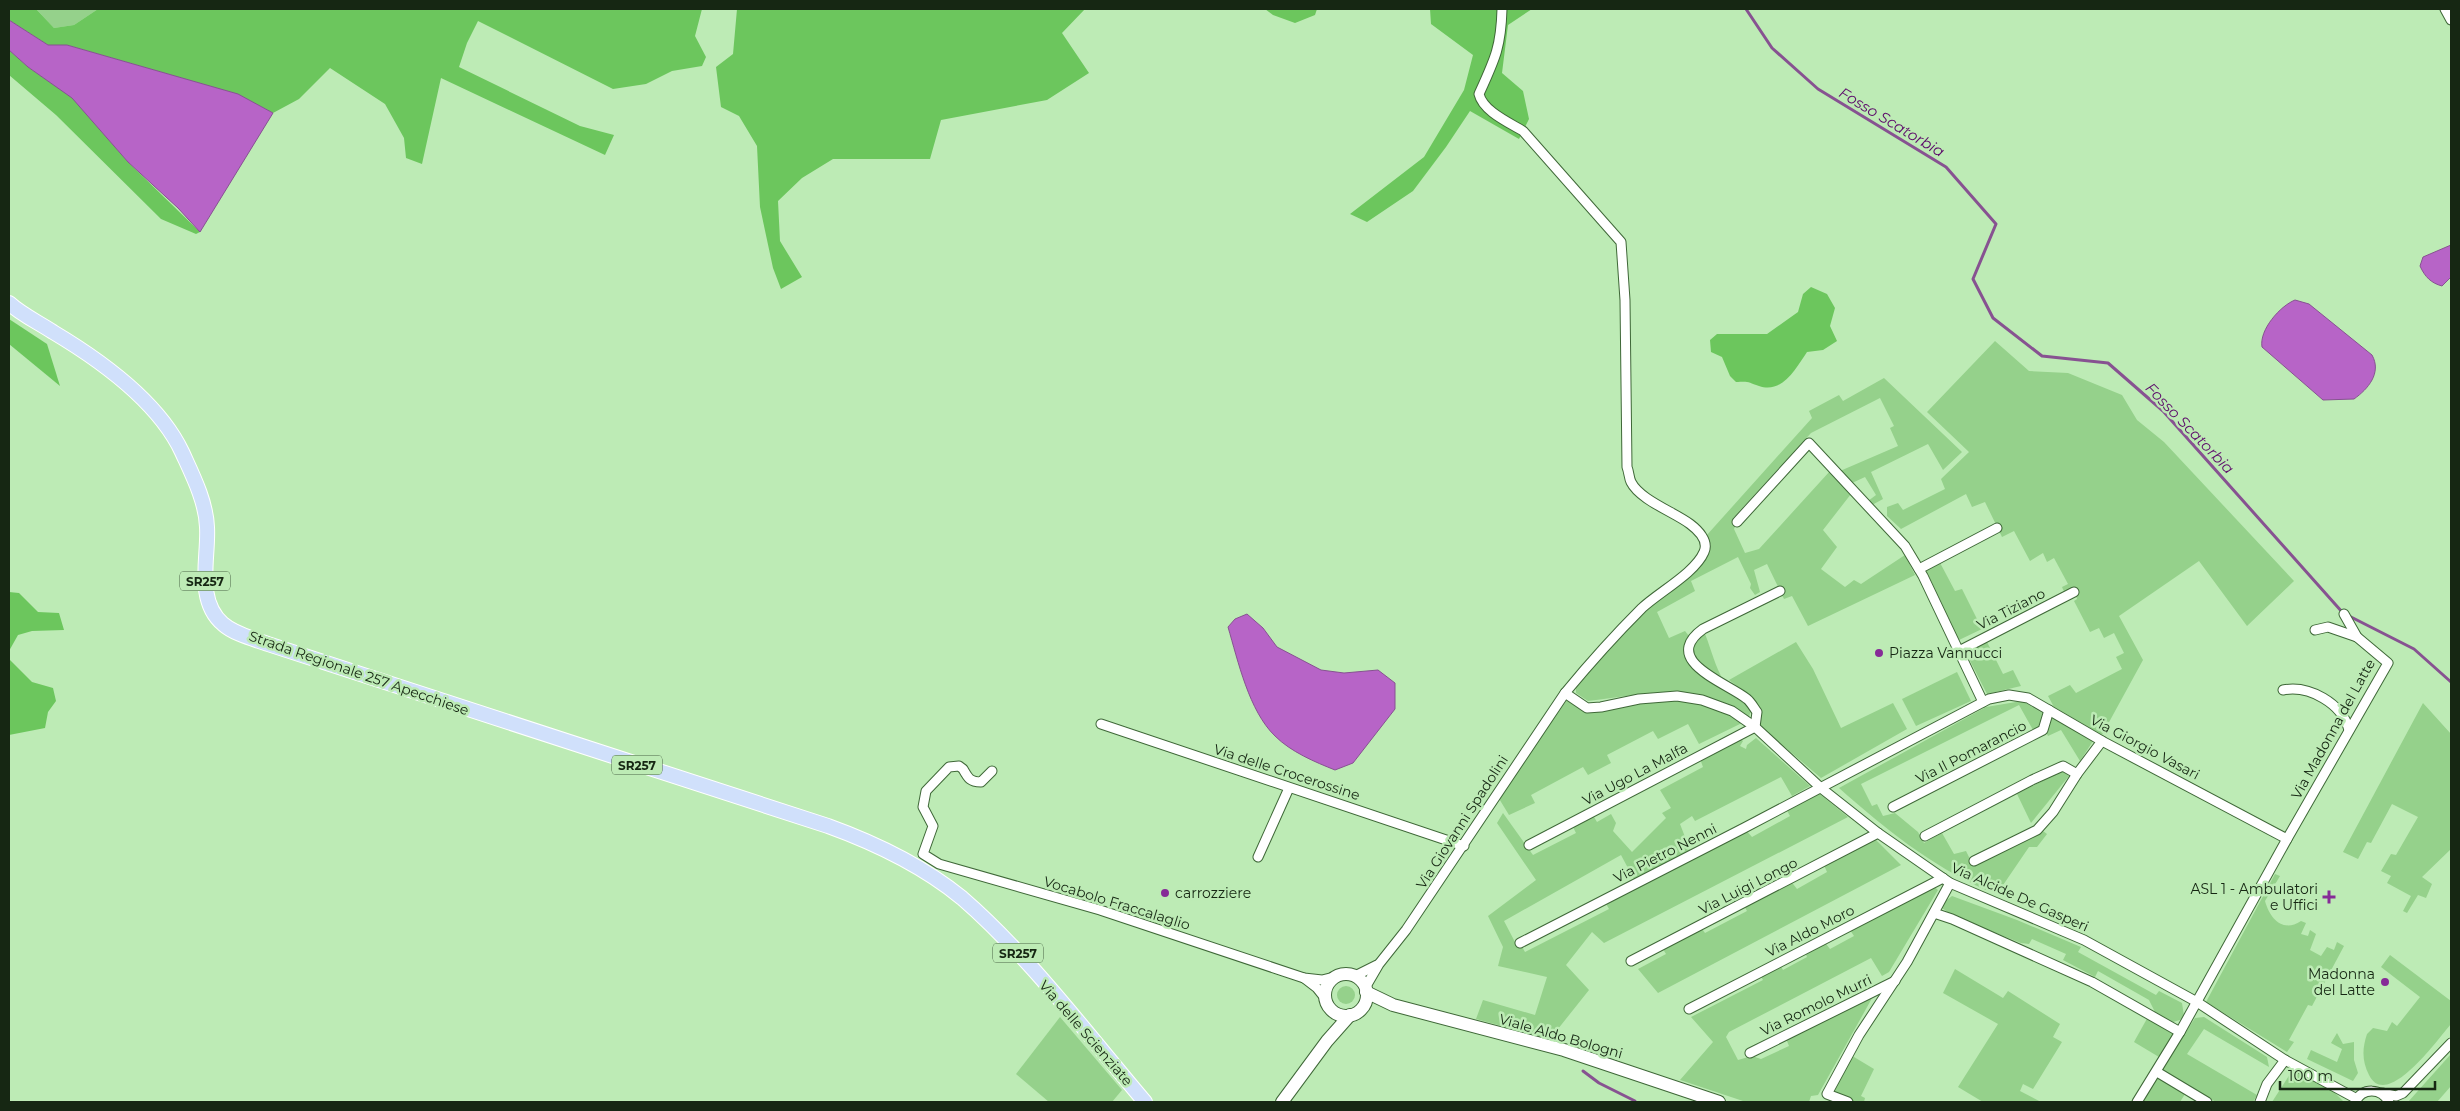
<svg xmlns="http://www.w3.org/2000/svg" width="2460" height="1111" viewBox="0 0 2460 1111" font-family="Montserrat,sans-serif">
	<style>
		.green { fill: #95d18b; fill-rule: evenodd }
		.forest { fill: #6cc65d }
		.water { fill: #b764c7; stroke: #875291 }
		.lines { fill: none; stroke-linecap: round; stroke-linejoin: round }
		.stream { stroke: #875291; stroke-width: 3 }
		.minor-casing { stroke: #3f6838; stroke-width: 11 }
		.secondary-casing { stroke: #3f6838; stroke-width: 14 }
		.primary-casing { stroke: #fff; stroke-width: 16 }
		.minor { stroke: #fff; stroke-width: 9 }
		.secondary { stroke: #fff; stroke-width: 12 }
		.primary { stroke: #d0e0fb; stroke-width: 14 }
		.poi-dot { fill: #862b97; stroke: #bdebb5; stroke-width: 2 }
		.labels { text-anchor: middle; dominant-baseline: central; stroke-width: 5; stroke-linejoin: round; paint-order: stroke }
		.shield { fill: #bdebb5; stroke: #486244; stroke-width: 1 }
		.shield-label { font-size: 12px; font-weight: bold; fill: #162713 }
		.street-label { font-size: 14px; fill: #162713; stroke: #bdebb5 }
		.poi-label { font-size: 14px; fill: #162713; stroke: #bdebb5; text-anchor: start }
		.water-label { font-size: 15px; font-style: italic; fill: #5c0a6a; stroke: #bdebb5 }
	</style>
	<rect width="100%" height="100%" fill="#bdebb5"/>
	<!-- green -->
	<g class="green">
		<path d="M36,9H98L74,25L54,28Z"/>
		<path d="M1995,341L2029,371L2068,373L2122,395L2137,420L2164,442L2294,581L2247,626L2199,561L2119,616L2143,660L2102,735L2054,707L2048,696L2070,685L2076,693L2122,669L2116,657L2124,653L2114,633L2104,638L2099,628L2090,632L2074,601L2077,599L2075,592L2066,596L2062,587L2068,584L2054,558L2047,562L2043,553L2030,561L2014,531L2002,537L1985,502L1972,507L1966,494L1901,529L1887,516V507L1898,503L1903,510L1945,489L1941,479L1969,452L1927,412Z"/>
		<path d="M1884,378L1962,452L1943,470L1928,444L1871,472L1883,499L1872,505L1868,501L1876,495L1865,477L1852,483L1840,471L1898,446L1890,428L1894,426L1880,398L1811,433L1733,518L1737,522L1734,529L1745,553L1759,549L1830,471L1851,494L1823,530L1837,547L1821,569L1845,587L1854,580L1861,584L1905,555L1915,575L1808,626L1792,596L1784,599L1767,564L1754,570L1760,592L1755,595L1750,588L1751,584L1738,557L1691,581L1695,591L1657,612L1669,638L1685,631L1689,636C1673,675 1732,688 1751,710L1749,717C1686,679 1655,694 1588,701L1576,693V684C1597,662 1617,638 1638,616C1658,595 1704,573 1711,545L1706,536L1812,418L1809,411L1839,395L1843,401Z"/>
		<path d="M1938,559L1955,591L1962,589L1982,629L1959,640L1924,566Z"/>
		<path d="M1703,629C1710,645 1713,660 1721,676C1707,671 1697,664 1693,648Z"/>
		<path d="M1985,638L2003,674L2013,670L2021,686L1987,694L1964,649Z"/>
		<path d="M1796,642L1813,669L1841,728L1893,703L1907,729L1821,778L1760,726C1760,699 1749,695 1729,680Z"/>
		<path d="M1957,672L1971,701L1916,726L1902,699Z"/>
		<path d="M1657,699C1693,702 1711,702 1742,723L1699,744L1688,724L1658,739L1653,731L1607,755L1611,763L1588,775L1583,767L1531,795L1535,803L1509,815L1498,797L1567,700L1585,711Z"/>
		<path d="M2022,701L2044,714L2040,727L2033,730L2019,705L1861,784L1872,806L1877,804L1883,816L1895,813L1918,832L1924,843L1942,833L1954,854L1966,851L1973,865L2043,831L2047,834L2037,847H2029L1999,891L1988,886L1986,890C1930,865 1884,828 1839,788L1986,707Z"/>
		<path d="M2423,703L2451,734V849L2422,877L2432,884L2426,898L2418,895L2407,913L2403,911L2411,896L2387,883L2391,876L2381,871L2391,854L2396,855L2418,817L2392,804L2371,843L2367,842L2358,859L2343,852Z"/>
		<path d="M2052,717L2093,741L2080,761L2061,730L2048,736L2046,732Z"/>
		<path d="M1738,736L1743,741L1740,746L1746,749L1747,745L1756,738L1810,786L1792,796L1781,777L1695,821L1692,816L1680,824L1692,855L1744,828L1752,837L1790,816L1785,807L1816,791L1848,817L1604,943L1592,932L1566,965L1589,990L1550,1039L1476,1019L1483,1000L1535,1015L1547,977L1498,966L1503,947L1488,916L1536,880L1497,823L1503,813L1533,855L1576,833L1571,823L1591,812L1597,822L1611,814L1616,823L1613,831L1632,852L1666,818L1662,813L1671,808L1660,790L1703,767L1699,756ZM1621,855L1636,883L1604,900L1609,909L1525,952L1520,943L1516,944L1504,921Z"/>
		<path d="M2062,771L2069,776L2031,823L2017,794Z"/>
		<path d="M1872,836L1901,865L1658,993L1638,969L1666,954L1661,946L1700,926L1705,933L1747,911L1743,904L1790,880L1797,889L1827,872L1823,863Z"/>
		<path d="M2275,874L2280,876L2265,901C2270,919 2283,933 2301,921L2306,923L2301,934L2308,936L2310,930L2316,934L2310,950L2321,956L2327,947L2334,950L2337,942L2344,946L2312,1006L2308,1005L2289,1040L2294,1042L2287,1052L2206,1002Z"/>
		<path d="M1931,884L1938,890L1889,972L1882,976L1871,958L1729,1032L1726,1037L1738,1060L1752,1056L1761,1059L1789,1046L1785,1036L1876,991L1818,1095L1811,1096L1809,1102H1746L1680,1080L1713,1042L1691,1017L1763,980L1759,973L1779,963L1783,970L1807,957L1804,949L1823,940L1830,949L1854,936L1848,927Z"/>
		<path d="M1952,896L2017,920L2081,947L2078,952L2156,995L2159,991L2182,1003L2184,1016L2180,1020L2173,1022L2155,1012L2149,1000L2098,971L2095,977L2063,960L2066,954L2032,939L2029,944L2021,943L1953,916L1942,908L1943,903Z"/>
		<path d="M2390,955L2451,1001V1024C2438,1039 2387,1111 2369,1075C2362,1061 2362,1049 2367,1034L2373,1028L2387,1031L2392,1022L2397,1026L2420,997L2381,967Z"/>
		<path d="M1955,969L2003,998L2008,991L2060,1024L2053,1037L2062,1042L2033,1089L2023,1084L2020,1091L2041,1102H1983L1958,1087L1998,1024L1943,993Z"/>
		<circle cx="1346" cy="995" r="9"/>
		<path d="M2149,1015L2176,1030L2159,1057L2134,1042Z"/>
		<path d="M1060,1017L1122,1090L1112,1102H1049L1016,1074Z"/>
		<path d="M2204,1017L2267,1057L2269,1067L2204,1029L2187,1054L2257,1095L2253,1102H2216L2161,1071L2195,1018Z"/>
		<path d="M2337,1033L2343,1044L2354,1042V1060L2358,1073L2353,1081L2307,1059L2311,1050L2337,1062L2342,1049L2331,1043Z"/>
		<path d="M1849,1054L1874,1069L1861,1096L1865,1098L1864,1102H1848L1827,1094Z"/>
		<path d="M2451,1054V1086L2437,1102H2408Z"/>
		<path d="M2294,1068L2330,1088L2344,1102H2272Z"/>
		<path d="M2154,1076L2185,1094L2180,1102H2137Z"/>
	</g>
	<!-- forest -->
	<g class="forest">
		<path d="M9,9H36L54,28L74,25L98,9H702L695,36L706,57L702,66L672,71L646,84L613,89L478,21L467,43L459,67L580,126L614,135L605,155L441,78L422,164L406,158L404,138L385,104L330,68L299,99L273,113L237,94L67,45H48L9,20Z"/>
		<path d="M737,9H1085L1062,33L1089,73L1047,100L941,120L930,159H833L802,178L778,201L780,241L802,277L781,289L773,268L760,207L757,146L739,116L721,107L716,67L733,54Z"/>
		<path d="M1265,9H1317L1315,15L1295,23L1273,15Z"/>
		<path d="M1430,9H1532L1508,25L1502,73L1523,91L1529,119L1519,139L1470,111L1446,147L1413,191L1367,222L1350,214L1424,157L1464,90L1473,55L1431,24Z"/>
		<path d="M9,50L28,67L72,97L128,162L200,232L196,234L161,219L56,115L9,75Z"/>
		<path d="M1811,287L1827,294L1835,308L1830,326L1837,341L1823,350L1807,352C1796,368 1783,394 1759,386C1748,382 1749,381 1736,382L1730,376L1722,357L1711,352L1710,340L1717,334H1767L1798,312L1803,294Z"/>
		<path d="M9,319L47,344L60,386L9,344Z"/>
		<path d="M9,592L19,593L38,612L59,613L64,630L32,631L18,635L9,651Z"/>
		<path d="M9,659L32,682L53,688L56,701L48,712L45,728L9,735Z"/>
	</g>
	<!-- water -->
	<g class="water">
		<path d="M9,20L48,45H67L238,94L273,113L200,232L178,208L128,162L72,98L28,67L9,50Z"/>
		<path d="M2451,245V277L2442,286C2431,283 2425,277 2420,266L2423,257Z"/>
		<path d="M2295,300L2309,304L2372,355C2382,373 2368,389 2354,399L2323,400L2262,347C2259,330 2280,306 2295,300Z"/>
		<path d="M1247,614L1263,628L1277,647L1321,670L1344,673L1378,670L1395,683V709L1353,763L1335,770C1315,762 1291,752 1275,736C1249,711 1238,661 1228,627L1235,619Z"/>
	</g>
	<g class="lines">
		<!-- stream -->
		<g class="stream">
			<path d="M1746,9L1772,48L1818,89L1946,167L1996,224L1973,279L1993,318L2042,356L2108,363L2163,411L2343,613"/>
			<path d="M2349,616L2414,649L2451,682"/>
			<path d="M1583,1071L1599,1083L1635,1101"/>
		</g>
		<defs>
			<g id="minor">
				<path d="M2445,9L2451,20"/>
				<path d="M1737,522L1809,443L1905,546L1923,576L1983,702"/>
				<path d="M1919,569L1997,528"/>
				<path d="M2315,630L2328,627L2357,637"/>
				<path d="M1959,651L2074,592"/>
				<path d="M2283,690C2309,685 2342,703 2349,730"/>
				<path d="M1565,693L1587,708L1601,707L1639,699L1677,696L1702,700L1732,711L1755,727L1821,788L1878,833L1950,883L2084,940L2197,1002L2285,1060L2357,1099"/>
				<path d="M1101,724L1464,846"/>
				<path d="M1755,727L1757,712C1754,708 1751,702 1747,699C1728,683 1659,661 1703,629L1780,591"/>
				<path d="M992,771L981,782C970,782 968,778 963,769L959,766L949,767L926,791L923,807L933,826L923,854L939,864L1100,910L1304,978L1322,980L1334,977"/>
				<path d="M1893,807L2043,730L2049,710"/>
				<path d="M1925,836L2032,780L2063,766L2077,774"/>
				<path d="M2287,839L2388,663L2357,637L2344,614"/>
				<path d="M1529,845L1755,727"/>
				<path d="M1258,857L1289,788"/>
				<path d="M1974,861L2037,830L2053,812L2077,774L2102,741"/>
				<path d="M1934,913L1952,919L2092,982L2180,1032"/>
				<path d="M1520,943L1744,828L1989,699L2009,695L2028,698L2102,741L2287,839L2180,1032L2137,1102"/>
				<path d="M1631,961L1878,833"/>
				<path d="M1355,976L1377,965"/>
				<path d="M1304,978L1317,988L1325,998"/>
				<path d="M1365,988L1379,964L1406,930L1565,693C1589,664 1615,635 1642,608C1659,592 1695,573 1704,552C1709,541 1698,530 1690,524C1674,512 1640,500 1631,482C1629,478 1629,472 1627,467L1625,300L1621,242L1523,131C1508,122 1483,111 1479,94C1495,59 1501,47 1502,9"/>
				<path d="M1689,1009L1943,878"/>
				<path d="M1750,1053L1895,981"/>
				<path d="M2157,1072L2207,1102"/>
				<path d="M2382,1093L2396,1096L2403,1093L2451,1043"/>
				<path d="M1848,1102L1827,1094L1859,1035L1907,962L1950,883"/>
				<path d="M2260,1102L2267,1084L2285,1060"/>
				<path d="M2355,1102C2363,1087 2381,1088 2389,1102"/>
			</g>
			<g id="secondary">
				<circle cx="1346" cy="995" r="21"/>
				<path d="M1366,992L1393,1005L1564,1050L1719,1102"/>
				<path d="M1282,1102L1327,1041L1350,1015"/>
			</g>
			<path id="primary" d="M9,303C22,315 38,322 53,332C100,360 158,401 182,452C192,474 206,501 207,527C209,557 195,600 223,624C234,634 254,639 268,644L828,826C875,843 923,866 962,898C1028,955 1088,1035 1145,1102"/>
		</defs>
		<!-- minor casing -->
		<use href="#minor" class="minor-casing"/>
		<!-- secondary casing -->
		<use href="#secondary" class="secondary-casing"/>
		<!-- primary casing -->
		<use href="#primary" class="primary-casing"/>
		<!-- minor -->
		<use href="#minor" class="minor"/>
		<!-- secondary -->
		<use href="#secondary" class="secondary"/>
		<!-- primary -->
		<use href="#primary" class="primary"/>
	</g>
	<!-- markers -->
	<g class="poi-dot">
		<circle cx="1879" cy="653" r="5"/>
		<circle cx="1165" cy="893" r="5"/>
		<path d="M2326.5 889.5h5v5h5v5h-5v5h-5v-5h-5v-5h5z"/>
		<circle cx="2385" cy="982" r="5"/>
	</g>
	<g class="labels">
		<!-- shield labels -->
		<g class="shield">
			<rect x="180" y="571.5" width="50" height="19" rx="4"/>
			<rect x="612" y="755.5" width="50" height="19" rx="4"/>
			<rect x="993" y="943.5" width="50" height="19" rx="4"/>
		</g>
		<g class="shield-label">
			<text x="205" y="581">SR257</text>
			<text x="637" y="765">SR257</text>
			<text x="1018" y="953">SR257</text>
		</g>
		<!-- street labels -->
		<g class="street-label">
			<text transform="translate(2011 609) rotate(-27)">Via Tiziano</text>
			<text transform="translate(359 673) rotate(19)">Strada Regionale 257 Apecchiese</text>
			<text transform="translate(2333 729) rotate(-61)">Via Madonna del Latte</text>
			<text transform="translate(2145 747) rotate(28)">Via Giorgio Vasari</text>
			<text transform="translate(1971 752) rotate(-27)">Via Il Pomarancio</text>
			<text transform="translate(1287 772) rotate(18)">Via delle Crocerossine</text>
			<text transform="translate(1635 774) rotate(-28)">Via Ugo La Malfa</text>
			<text transform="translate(1462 822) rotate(-57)">Via Giovanni Spadolini</text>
			<text transform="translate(1665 853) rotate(-27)">Via Pietro Nenni</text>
			<text transform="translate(1748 886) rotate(-27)">Via Luigi Longo</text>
			<text transform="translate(2020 897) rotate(24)">Via Alcide De Gasperi</text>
			<text transform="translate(1117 903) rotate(17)">Vocabolo Fraccalaglio</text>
			<text transform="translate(1810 931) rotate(-27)">Via Aldo Moro</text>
			<text transform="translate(1816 1005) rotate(-26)">Via Romolo Murri</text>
			<text transform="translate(1086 1033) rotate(49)">Via delle Scienziate</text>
			<text transform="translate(1561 1036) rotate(16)">Viale Aldo Bologni</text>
		</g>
		<!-- poi labels -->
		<g class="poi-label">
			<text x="1889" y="653">Piazza Vannucci</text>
			<text x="2318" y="889" text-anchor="end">ASL 1 - Ambulatori<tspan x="2318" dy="16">e Uffici</tspan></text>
			<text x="1175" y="893">carrozziere</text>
			<text x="2375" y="974" text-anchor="end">Madonna<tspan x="2375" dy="16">del Latte</tspan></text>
		</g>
		<!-- water labels -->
		<g class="water-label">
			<text transform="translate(1892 122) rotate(31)">Fosso Scatorbia</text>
			<text transform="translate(2190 428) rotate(46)">Fosso Scatorbia</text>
		</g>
	</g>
	<!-- border -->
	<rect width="2460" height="1111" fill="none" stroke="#162713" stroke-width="20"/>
	<!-- scale -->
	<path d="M2280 1081v8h155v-8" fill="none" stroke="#162713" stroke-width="2.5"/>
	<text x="2288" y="1081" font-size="15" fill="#162713" stroke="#bdebb5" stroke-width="4" paint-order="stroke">100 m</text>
</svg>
